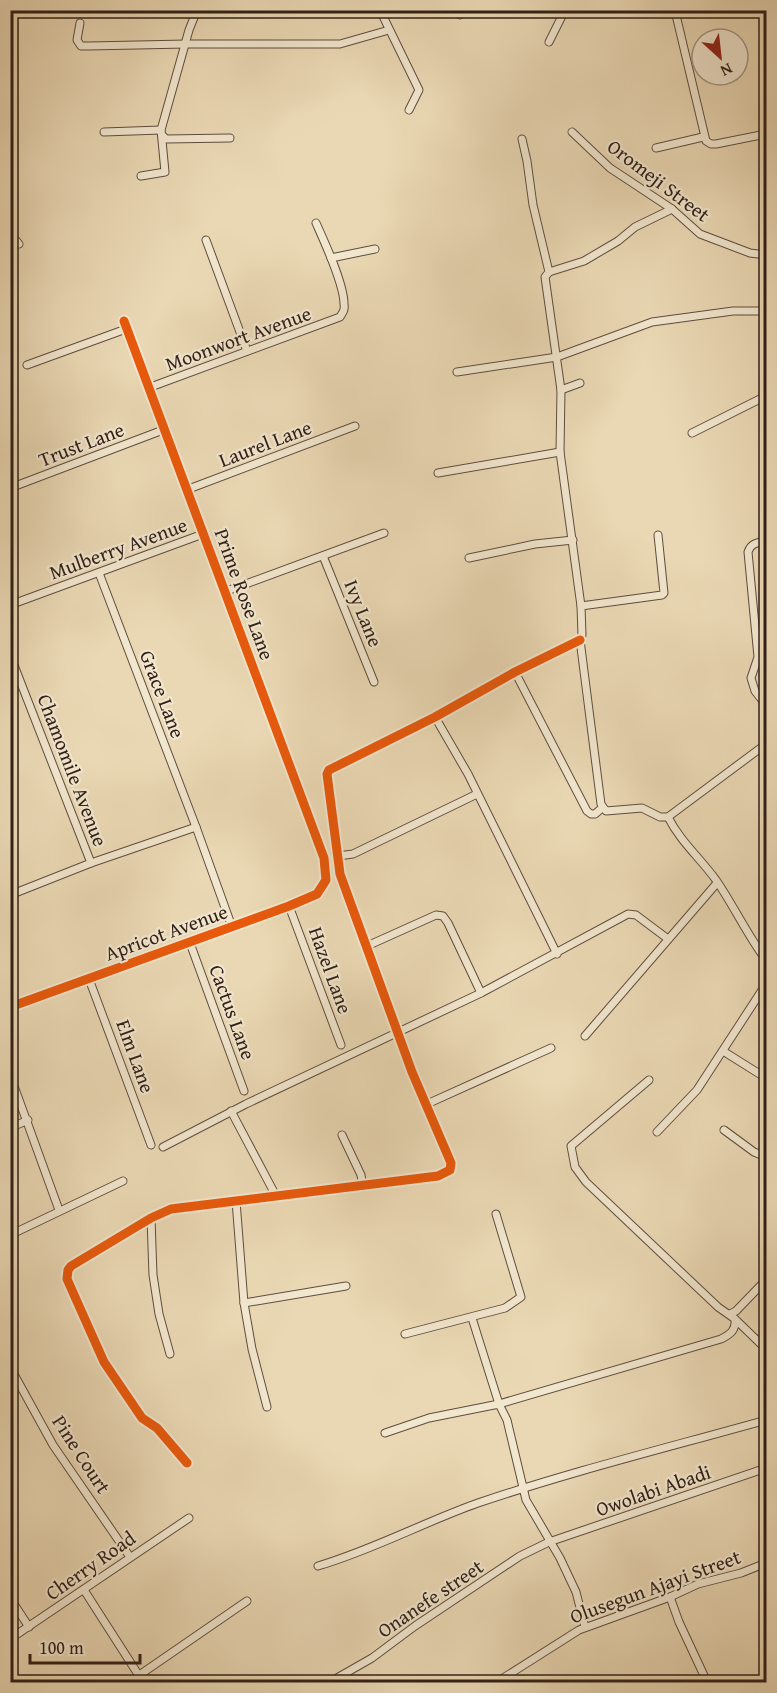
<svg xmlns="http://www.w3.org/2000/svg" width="777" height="1693" viewBox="0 0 777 1693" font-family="'Gentium Book Plus',serif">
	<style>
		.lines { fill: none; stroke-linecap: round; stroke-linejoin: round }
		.minor-casing { stroke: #5f4d3e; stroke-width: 9 }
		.minor { stroke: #f1e6ce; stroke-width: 7 }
		.cycleway-casing { stroke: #f1e6ce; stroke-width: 13 }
		.cycleway { stroke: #e8590c; stroke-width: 9 }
		.labels { text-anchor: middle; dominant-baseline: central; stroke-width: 4.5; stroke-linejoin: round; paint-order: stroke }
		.street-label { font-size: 20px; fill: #311f17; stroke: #f1e6ce }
	</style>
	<rect width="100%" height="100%" fill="#ead8b4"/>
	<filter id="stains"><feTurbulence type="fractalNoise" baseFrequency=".00333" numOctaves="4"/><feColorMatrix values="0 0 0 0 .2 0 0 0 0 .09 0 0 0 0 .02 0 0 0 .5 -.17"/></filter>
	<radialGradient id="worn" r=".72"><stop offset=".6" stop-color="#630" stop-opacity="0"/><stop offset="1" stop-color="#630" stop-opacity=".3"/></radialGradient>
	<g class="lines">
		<defs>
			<g id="minor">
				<path d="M380,10L419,90L409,110"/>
				<path d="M460,15L463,10"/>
				<path d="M676,15L706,141L711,144H716L766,134"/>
				<path d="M80,23L77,40L81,46H88L186,44H340L389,30"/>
				<path d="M549,42L565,10"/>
				<path d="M104,132L161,130"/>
				<path d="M572,132L610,168L672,209L700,234L750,253L766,255"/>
				<path d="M162,135L166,139L230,138"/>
				<path d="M522,139L527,161L533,205L549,272"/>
				<path d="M656,148L703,137"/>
				<path d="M141,176L165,172L161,130L189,30L197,10"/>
				<path d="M672,209L635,227L618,241L584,261L549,272L545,277L561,390L560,452L581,606L582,635L580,640L601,804L606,811L642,808L660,817H668L766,744"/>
				<path d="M10,233L19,244"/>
				<path d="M206,240L247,351"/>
				<path d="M331,258L375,249"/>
				<path d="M27,365L126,329"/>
				<path d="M457,372L557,357L652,322L733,311H766"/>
				<path d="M148,388L340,317C343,312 345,310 344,304C344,284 325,243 316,223"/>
				<path d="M561,390L580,383"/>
				<path d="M692,433L766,396"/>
				<path d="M438,473L560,452"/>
				<path d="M10,488L163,430"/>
				<path d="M186,490L355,426"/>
				<path d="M766,542C758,542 751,543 748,552L758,657L751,678L755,691L766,705"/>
				<path d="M323,556L374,682"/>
				<path d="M469,558L535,544L573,540"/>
				<path d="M99,573L196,827L232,927"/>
				<path d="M224,592L384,533"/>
				<path d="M10,605L203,534"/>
				<path d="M581,606L662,595L664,593L658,535"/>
				<path d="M10,655L91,863"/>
				<path d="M515,672L587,811L591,814H595L602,808"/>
				<path d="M435,717L468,774L557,954"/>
				<path d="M668,817C680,841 700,858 716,880C734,906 747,935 766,960"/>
				<path d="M338,856L353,854L477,794"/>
				<path d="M10,895L91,863L196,827"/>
				<path d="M289,906L341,1045"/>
				<path d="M190,943L244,1091"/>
				<path d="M367,946L436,915L443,916L448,923L481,993"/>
				<path d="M89,979L151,1145"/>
				<path d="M10,1007L289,906L317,894L326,880L324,858L124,321"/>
				<path d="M585,1036L717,883"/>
				<path d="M723,1051L766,1078"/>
				<path d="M10,1075L59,1210"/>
				<path d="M427,1104L551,1048"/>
				<path d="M231,1111L276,1196"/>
				<path d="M10,1128L28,1120"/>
				<path d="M724,1130L754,1152L766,1157"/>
				<path d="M657,1132L697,1090L766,984"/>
				<path d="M342,1135L361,1175L363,1187"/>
				<path d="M163,1147L246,1104L481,993L628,914L636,915L668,939"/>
				<path d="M236,1201L244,1303L252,1349L267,1407"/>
				<path d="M151,1218L153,1275L159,1314L170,1354"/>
				<path d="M10,1235L123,1181"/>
				<path d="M244,1303L346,1286"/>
				<path d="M730,1314L736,1311L766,1280"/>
				<path d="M472,1318L499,1404L721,1339C731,1334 736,1330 735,1319L718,1307L586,1182L575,1167L571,1146L649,1080"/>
				<path d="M735,1319L766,1349"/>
				<path d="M405,1334L505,1308L521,1297L496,1214"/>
				<path d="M10,1367L53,1445L130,1557"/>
				<path d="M385,1433L429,1418L499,1404L507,1420L526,1500L560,1558L576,1592L585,1627"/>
				<path d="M187,1463L157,1428L142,1418L104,1362L67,1279L68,1270L71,1266L151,1218L171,1209L438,1176L450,1170L451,1163L412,1072L340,874L327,774L329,770L435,717L515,672L580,640"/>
				<path d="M318,1566C373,1550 424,1522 478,1503C573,1471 670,1447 766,1420"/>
				<path d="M84,1590L143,1682"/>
				<path d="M670,1597L679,1622L707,1682"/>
				<path d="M10,1598L29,1627"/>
				<path d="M10,1639L189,1518"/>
				<path d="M138,1676L247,1601"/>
				<path d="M330,1682L372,1658L415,1626L520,1556L549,1542L766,1468"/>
				<path d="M497,1682L579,1630L670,1597L698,1584L741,1573L766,1563"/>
			</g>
		</defs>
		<!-- minor casing -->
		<use href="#minor" class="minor-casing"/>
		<!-- minor -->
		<use href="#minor" class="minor"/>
		<defs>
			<g id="cycleway">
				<path d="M10,1007L289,906L317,894L326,880L324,858L124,321"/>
				<path d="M187,1463L157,1428L142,1418L104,1362L67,1279L68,1270L71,1266L151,1218L171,1209L438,1176L450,1170L451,1163L412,1072L340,874L327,774L329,770L435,717L515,672L580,640"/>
			</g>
		</defs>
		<!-- cycleway casing -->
		<use href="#cycleway" class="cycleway-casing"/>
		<!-- cycleway -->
		<use href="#cycleway" class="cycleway"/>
	</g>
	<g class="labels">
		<!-- street labels -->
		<g class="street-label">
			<text transform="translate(659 180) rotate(37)">Oromeji Street</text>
			<text transform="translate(238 338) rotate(-20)">Moonwort Avenue</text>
			<text transform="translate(265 443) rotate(-21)">Laurel Lane</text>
			<text transform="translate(81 444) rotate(-21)">Trust Lane</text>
			<text transform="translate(118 548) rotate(-20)">Mulberry Avenue</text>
			<text transform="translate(245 594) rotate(70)">Prime Rose Lane</text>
			<text transform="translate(364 613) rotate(68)">Ivy Lane</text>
			<text transform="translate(163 694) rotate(69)">Grace Lane</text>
			<text transform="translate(73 770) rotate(69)">Chamomile Avenue</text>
			<text transform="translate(166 932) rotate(-20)">Apricot Avenue</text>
			<text transform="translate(331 970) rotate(70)">Hazel Lane</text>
			<text transform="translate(233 1012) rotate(70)">Cactus Lane</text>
			<text transform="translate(136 1056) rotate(70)">Elm Lane</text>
			<text transform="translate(82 1454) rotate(57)">Pine Court</text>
			<text transform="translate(653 1490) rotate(-19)">Owolabi Abadi</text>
			<text transform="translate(90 1565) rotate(-35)">Cherry Road</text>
			<text transform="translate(655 1586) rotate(-20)">Olusegun Ajayi Street</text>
			<text transform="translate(430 1598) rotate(-34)">Onanefe street</text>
		</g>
	</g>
	<!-- margin -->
	<rect width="777" height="1693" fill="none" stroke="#ead8b4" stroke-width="36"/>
	<rect x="12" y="12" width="753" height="1669" fill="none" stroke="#311f17" stroke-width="3"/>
	<rect x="18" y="18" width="741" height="1657" fill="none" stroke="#311f17" stroke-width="1.5"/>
	<!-- north arrow -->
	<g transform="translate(720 57) rotate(153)"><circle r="28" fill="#f1e6ce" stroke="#a49685" stroke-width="1.5"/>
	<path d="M0-4.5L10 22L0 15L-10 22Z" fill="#8f2418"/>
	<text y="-9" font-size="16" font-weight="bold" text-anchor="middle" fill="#311f17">N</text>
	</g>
	<!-- scale -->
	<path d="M30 1654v9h110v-9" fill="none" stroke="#311f17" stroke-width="3"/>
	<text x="39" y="1654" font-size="18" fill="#311f17" stroke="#f1e6ce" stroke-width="4.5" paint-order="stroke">100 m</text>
	<rect width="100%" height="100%" filter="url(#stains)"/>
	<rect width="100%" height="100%" fill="url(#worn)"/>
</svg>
